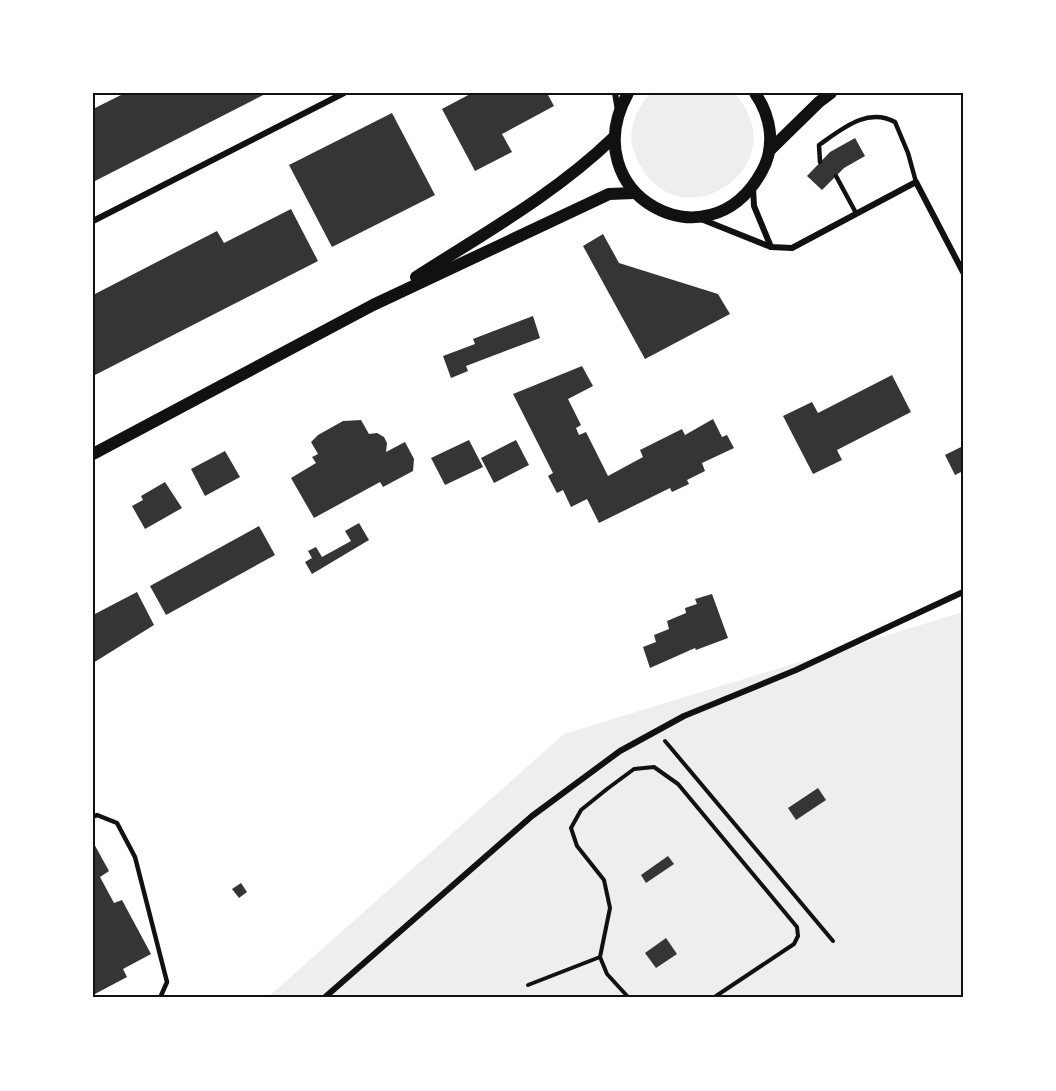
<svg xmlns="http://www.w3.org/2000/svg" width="1056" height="1091" viewBox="0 0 1056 1091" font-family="'Noto Sans',sans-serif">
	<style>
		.green { fill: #eee }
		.building { fill: #353535 }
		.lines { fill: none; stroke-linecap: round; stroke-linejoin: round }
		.path { stroke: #111; stroke-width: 4 }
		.service { stroke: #111; stroke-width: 4.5 }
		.minor { stroke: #111; stroke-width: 6 }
		.secondary { stroke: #111; stroke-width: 12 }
		.neatline { fill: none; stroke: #111; stroke-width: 2 }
	</style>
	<rect width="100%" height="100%" fill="#fff"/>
	<!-- green -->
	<g class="green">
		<path d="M651,93H734C803,167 671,252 634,152C626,131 637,107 651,93Z"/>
		<path d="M963,612V998H267L564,734Z"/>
	</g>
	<!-- building -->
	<g class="building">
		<path d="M125,93H267L93,182V109Z"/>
		<path d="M472,93H547L554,106L502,134L512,152L475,171L442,109Z"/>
		<path d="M392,113L435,195L332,247L289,165Z"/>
		<path d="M855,138L865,156L844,168L822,190L807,176L830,152Z"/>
		<path d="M291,209L318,261L93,376V295L217,231L224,243Z"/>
		<path d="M603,234L619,263L718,294L730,314L645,359L583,246Z"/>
		<path d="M533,316L540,338L466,366L468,371L451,378L443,356L475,344L473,339Z"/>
		<path d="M582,366L593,386L568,399L581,425L576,428L579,435L586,432L608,476L643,457L640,450L682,429L685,435L713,419L722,437L727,435L734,448L702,463L705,471L687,480L689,484L672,492L670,488L599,523L587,499L571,507L563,490L557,493L548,476L553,473L513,394Z"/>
		<path d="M892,375L911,412L837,450L842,460L813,474L783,416L812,402L818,413Z"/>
		<path d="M361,420L369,434L377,433L384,437L387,443L386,452L405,442L414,459L413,471L383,487L380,482L314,518L291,478L316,463L312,457L318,454L311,442L318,435L343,421Z"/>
		<path d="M469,440L483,467L445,485L431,458Z"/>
		<path d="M516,440L529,465L494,483L481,458Z"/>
		<path d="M963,446V471L955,475L945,455Z"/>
		<path d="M225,451L240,477L205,496L191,469Z"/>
		<path d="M165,482L182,508L145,529L132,506L143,500L141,496Z"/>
		<path d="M359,523L369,540L312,574L305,562L312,558L308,551L316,547L322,557L351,541L345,531Z"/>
		<path d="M259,526L275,555L166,615L150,586Z"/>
		<path d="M137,592L154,625L93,663V615Z"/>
		<path d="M712,594L728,638L696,650L695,648L650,668L643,647L656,642L654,635L669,629L667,621L686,613L685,608L697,604L695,599Z"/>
		<path d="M818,788L826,800L796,820L788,808Z"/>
		<path d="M93,842L109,871L100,877L114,903L122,900L151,954L123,969L127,977L93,995Z"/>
		<path d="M668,856L674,864L646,883L641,875Z"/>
		<path d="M241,883L247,892L239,898L232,889Z"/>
		<path d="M666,938L677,954L656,968L645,953Z"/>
	</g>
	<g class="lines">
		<!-- path -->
		<g class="path">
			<path d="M665,741L833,941"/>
			<path d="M528,985L600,957"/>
			<path d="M629,998L607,974L600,957L610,908L604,880L577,846L571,828L581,810L607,789L634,769L654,767L678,784L797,927L798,936L794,944L713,998"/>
		</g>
		<!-- service -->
		<g class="service">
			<path d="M820,162L819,145C842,129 867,107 895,122L908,153L916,182"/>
			<path d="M836,176L856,213"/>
			<path d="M93,817L97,815L117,823L135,857L167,982L160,998"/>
		</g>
		<!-- minor -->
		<g class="minor">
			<path d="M615,93L618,111"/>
			<path d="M753,188L754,206L771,247"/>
			<path d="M701,219L771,247L792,248L916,182L963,272"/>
			<path d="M93,221L344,93"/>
			<path d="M324,998L532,816L620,751L684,716L796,670L963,592"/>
		</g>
		<!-- secondary -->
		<g class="secondary">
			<path d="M628,93C572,194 709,270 762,171C776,146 771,116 755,93"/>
			<path d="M770,150L819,102L831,93"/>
			<path d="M416,277C483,234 555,194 613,138"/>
			<path d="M93,454L373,305L609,194L634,193"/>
		</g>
	</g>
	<!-- border -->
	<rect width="1056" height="1091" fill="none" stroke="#ffffff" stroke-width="189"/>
	<rect x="94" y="94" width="868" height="902" class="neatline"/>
</svg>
